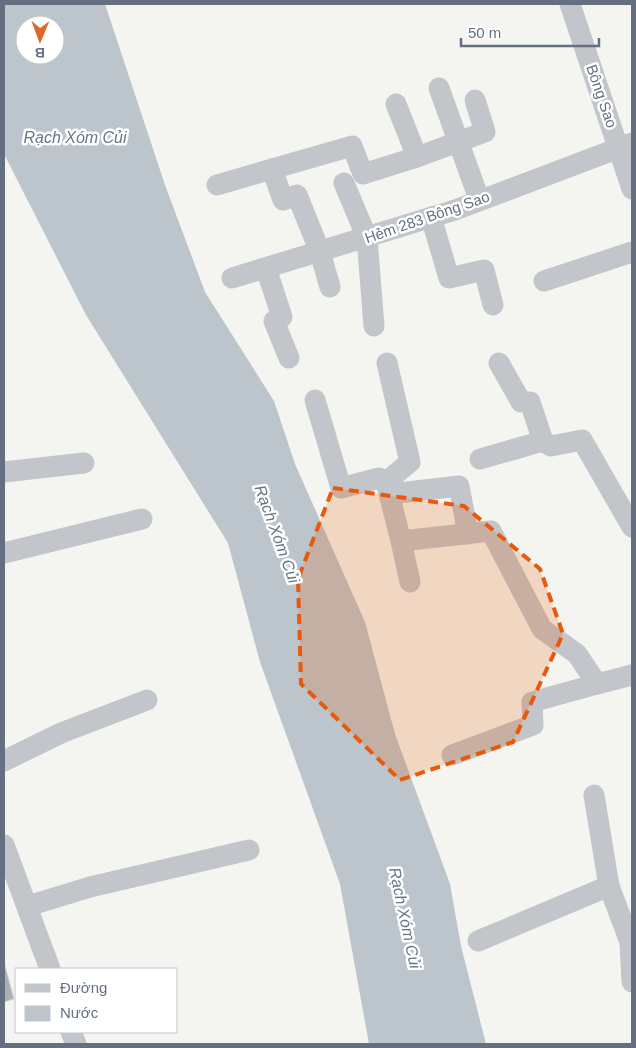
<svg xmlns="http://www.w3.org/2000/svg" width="636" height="1048" viewBox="0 0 636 1048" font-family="Helvetica,sans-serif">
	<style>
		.water { fill: #bbc5cb; fill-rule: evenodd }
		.building { fill: #aab0b6; stroke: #d5d6d3 }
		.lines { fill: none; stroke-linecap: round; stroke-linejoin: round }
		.minor { stroke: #c2c5c9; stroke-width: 21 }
		.marked { fill: #e8590c; fill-opacity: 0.2; stroke: #e8590c; stroke-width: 4; stroke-dasharray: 10 6; stroke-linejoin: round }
		.labels { text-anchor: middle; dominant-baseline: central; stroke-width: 5; stroke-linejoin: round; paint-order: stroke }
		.street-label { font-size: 15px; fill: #647081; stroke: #fff }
		.water-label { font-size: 16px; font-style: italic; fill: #657885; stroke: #fff }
	</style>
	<rect width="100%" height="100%" fill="#f4f5f1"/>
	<!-- water -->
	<path class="water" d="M4,4H105L165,185L205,292L274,401L295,464L365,622L395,734L450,884L461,946L486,1044H369L340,884L260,662L228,543L86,315L4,154ZM25,25H55V55H25Z"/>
	<!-- building -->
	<path class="building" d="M4,962L14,999L4,1002Z"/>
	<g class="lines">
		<!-- minor -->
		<g class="minor">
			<path d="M570,4L632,189"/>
			<path d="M439,88L479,199"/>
			<path d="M396,104L417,157L485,132L475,100"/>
			<path d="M344,183L367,238L374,326"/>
			<path d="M217,185L272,169"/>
			<path d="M431,217L449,278L484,270L493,305"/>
			<path d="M266,268L282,317L274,321L289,358"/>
			<path d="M232,278L455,210L632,143"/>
			<path d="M544,281L632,252"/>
			<path d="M330,287L320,252L297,195L283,200L272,169L352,146L363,174L417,157"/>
			<path d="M387,363L410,462L386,482L401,541L491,531L542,629L577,654L597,684L632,675"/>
			<path d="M499,363L521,402H530L543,441"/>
			<path d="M315,400L341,488L379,478L386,482"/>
			<path d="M480,459L543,441L551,446L582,440L632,527"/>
			<path d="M4,472L84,463"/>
			<path d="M390,494L459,486L468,534"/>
			<path d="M401,541L410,582"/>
			<path d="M4,553L142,519"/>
			<path d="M452,755L533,725L532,702L597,684"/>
			<path d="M4,761L61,733L147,700"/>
			<path d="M594,795L609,886L630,942H632"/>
			<path d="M4,845L50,969"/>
			<path d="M28,906L90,887L249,850"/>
			<path d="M478,941L609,886"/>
			<path d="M630,942L632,982"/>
			<path d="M71,1032L76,1044"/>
		</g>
	</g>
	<!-- marked area -->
	<path class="marked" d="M333,488L464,506L540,569L563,634L513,742L400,780L301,684L298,579Z"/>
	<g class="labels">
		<!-- street labels -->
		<g class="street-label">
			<text transform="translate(602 96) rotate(71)">Bông Sao</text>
			<text transform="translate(427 217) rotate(-19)">Hẻm 283 Bông Sao</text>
		</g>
		<!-- water labels -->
		<g class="water-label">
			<text x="75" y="137">Rạch Xóm Củi</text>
			<text transform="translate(277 534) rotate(70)">Rạch Xóm Củi</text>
			<text transform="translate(405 918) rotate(78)">Rạch Xóm Củi</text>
		</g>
	</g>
	<!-- border -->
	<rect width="636" height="1048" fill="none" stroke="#647081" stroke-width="10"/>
	<!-- legend -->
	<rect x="15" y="968" width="162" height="65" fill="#ffffff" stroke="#c1c6cd"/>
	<rect x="25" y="984" width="25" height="8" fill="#c2c5c9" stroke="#c1c6cd"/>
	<text x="60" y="993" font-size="15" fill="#647081">Đường</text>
	<rect x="25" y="1006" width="25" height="15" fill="#bbc5cb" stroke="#c1c6cd"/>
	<text x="60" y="1018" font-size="15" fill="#647081">Nước</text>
	<!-- north arrow -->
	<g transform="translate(40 40) rotate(181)"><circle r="24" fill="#ffffff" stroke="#c1c6cd"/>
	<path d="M0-4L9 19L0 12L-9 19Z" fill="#dd6928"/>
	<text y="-8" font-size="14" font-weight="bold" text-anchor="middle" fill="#647081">B</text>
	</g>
	<!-- scale -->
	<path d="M461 38v8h138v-8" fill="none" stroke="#647081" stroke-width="2.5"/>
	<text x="468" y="38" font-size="15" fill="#647081" stroke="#ffffff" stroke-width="4" paint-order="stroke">50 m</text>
</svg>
